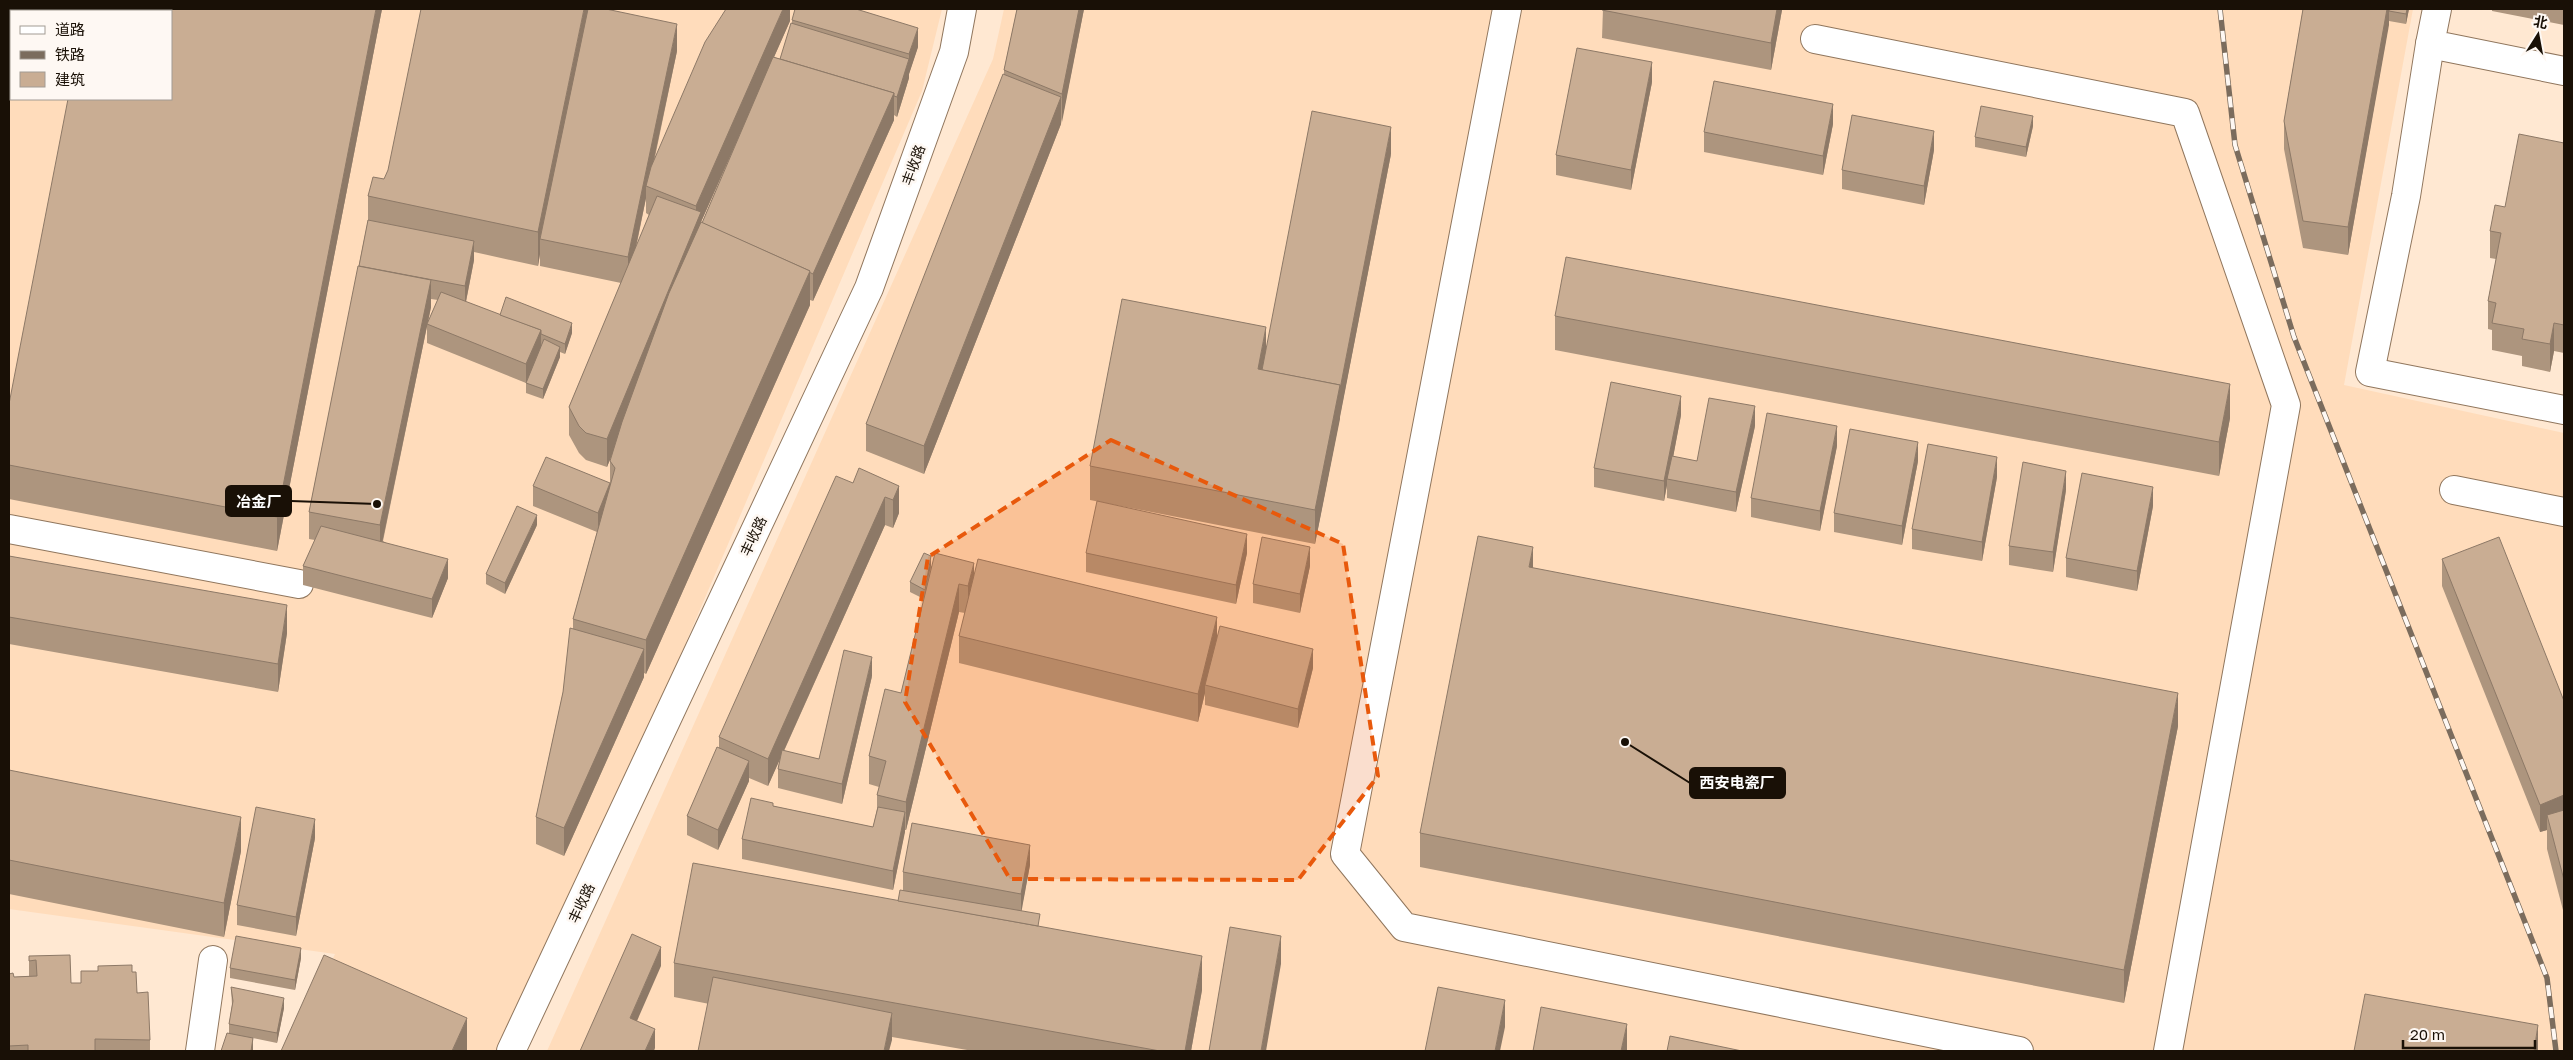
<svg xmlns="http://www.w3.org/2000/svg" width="2573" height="1060" viewBox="0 0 2573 1060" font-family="'Golos Text','Noto Sans SC',sans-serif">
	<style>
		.built { fill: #ffdcbb; fill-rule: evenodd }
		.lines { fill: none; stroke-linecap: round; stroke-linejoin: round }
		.minor-casing { stroke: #90765d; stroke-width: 30 }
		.minor { stroke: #fff; stroke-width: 28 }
		.rail-casing { stroke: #7b6c5d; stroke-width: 5.5 }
		.rail { stroke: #fef8f3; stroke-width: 4; stroke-dasharray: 11; stroke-linecap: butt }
		.wall { fill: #ad957e; fill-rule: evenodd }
		.shaded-wall { fill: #8d7967 }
		.building { fill: #c9ad93; stroke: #8d7967 }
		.marked { fill: #e8590c; fill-opacity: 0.2; stroke: #e8590c; stroke-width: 4; stroke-dasharray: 10 6; stroke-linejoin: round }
		.labels { text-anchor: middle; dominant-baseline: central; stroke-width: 5; stroke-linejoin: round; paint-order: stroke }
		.street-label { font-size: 14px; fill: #191006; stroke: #fef8f3 }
		.leader { fill: none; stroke: #191006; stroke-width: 2 }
		.callout-dot { fill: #191006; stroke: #fef8f3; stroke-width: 2 }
		.callout { fill: #191006; stroke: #191006; stroke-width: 2 }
		.callout-label { font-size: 15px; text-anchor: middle; font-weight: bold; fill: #fff }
	</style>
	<rect width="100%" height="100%" fill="#ffe8d2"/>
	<!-- built -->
	<g class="built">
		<path d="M9,9H942L922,91L511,1051H290L335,954L9,909ZM11,11H171V99H11Z"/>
		<path d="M1004,9H2413L2344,385L2564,433V1051H547L993,59Z"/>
	</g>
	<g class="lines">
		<defs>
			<g id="minor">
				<path d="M1507,9L1345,854L1404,927L2019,1051"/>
				<path d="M2437,9L2430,44L2564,71"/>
				<path d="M1815,39L2185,113L2286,405L2168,1051"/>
				<path d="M2430,44L2406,196L2370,372L2564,410"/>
				<path d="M2454,490L2564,512"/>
				<path d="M9,529L299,584"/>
				<path d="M200,1051L213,960"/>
				<path d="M511,1051L869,288L954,52L962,9"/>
			</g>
		</defs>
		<!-- minor casing -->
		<use href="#minor" class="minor-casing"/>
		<!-- minor -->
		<use href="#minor" class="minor"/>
		<defs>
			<path id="rail" d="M2220,9L2235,145L2294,337L2547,978L2556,1051"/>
		</defs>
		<!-- rail casing -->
		<use href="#rail" class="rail-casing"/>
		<!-- rail -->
		<use href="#rail" class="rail"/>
	</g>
	<!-- wall -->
	<g class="wall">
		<path d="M382,9L277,551L9,499V404Z"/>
		<path d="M790,9V21L774,57L780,59L792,24V20L918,47L909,74V78L897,117L894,115V120L813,301L810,300V305L646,674L644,673V677L564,856L536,844V817L563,692L573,629V619L597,532L533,506V486L610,487V461L612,454L607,467L586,460L579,453L569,435V407L621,283L540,266V254L538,266L474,252V260L466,302L500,315L572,333L565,354L560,352V357L543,399L526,393V383L427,343V326L383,541L448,578L432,618L303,585V566L315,540L309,539V512L368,220V196L384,179L677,51L655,157ZM739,137L702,223L701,222ZM646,198V213L649,215L636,248ZM431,299L438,300L428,322L431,307Z"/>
		<path d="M1017,9H1084L1061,124L924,474L866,451V424L1004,75V70Z"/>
		<path d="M1603,9H1782V10L1771,70L1602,38Z"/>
		<path d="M2303,9H2409L2406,24L2389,21L2348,255L2303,248L2284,149V121Z"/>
		<path d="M2492,9H2564V25L2492,11Z"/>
		<path d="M1652,82L1631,190L1556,175V155Z"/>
		<path d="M1833,124L1823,175L1704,152V132Z"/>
		<path d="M2033,126L2026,157L1975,147V137Z"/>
		<path d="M2564,143V353L2554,351L2550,372L2522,366V356L2492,350V330L2488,329V301L2496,259L2490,258V231L2505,207Z"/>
		<path d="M1934,150L1924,205L1842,189V170Z"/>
		<path d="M1391,154L1315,544L1090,500V466L1266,349Z"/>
		<path d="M1555,316L2230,418L2219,476L1555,350Z"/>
		<path d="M1681,415L1673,457L1697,461L1755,426L1736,512L1667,498V485L1664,501L1594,487V468Z"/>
		<path d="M1837,446L1820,531L1751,517V498Z"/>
		<path d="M1918,461L1902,545L1834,532V513Z"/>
		<path d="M1997,477L1982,561L1912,549V529Z"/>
		<path d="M853,483L899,486V513L893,528L885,525L784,751L819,759L872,676L842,804L778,788V769L780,758L768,786L749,778V781L718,850L687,835V816L719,748V737Z"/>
		<path d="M2066,490L2053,572L2009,565V546Z"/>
		<path d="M2153,506L2137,591L2066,577V558Z"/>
		<path d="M537,525L505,594L486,584V574Z"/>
		<path d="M1086,553H1247L1236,604L1086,572Z"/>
		<path d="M9,556L287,633L278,692L9,644Z"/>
		<path d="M2442,559L2564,701V914L2547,849V830L2540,832L2442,586Z"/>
		<path d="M931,566L974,575L1217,638L1313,668L1298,728L1205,705V693L1198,722L959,663V636L965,613L959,612L906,830H905L893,890L742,859V839L773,806L873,827L877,809V795L879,787L869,784V756L901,693L924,599L910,592V582Z"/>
		<path d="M1310,566L1300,613L1253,603V584Z"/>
		<path d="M1533,568L2178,726L2124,1003L1420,867V833Z"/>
		<path d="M9,770L241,851L224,937L9,894Z"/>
		<path d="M315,838L296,936L237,925V905Z"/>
		<path d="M1030,865L1021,911L1040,927L1202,990L1191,1051H973L892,1037V1040L674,997V963L898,901L903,890V872Z"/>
		<path d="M29,956L71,983H81L132,972L150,1040V1051H9V974L14,977L29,976Z"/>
		<path d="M301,958L295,990L230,978V968Z"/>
		<path d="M231,987L284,1008L277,1043L253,1038V1051H221L229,1033V1024L232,1005Z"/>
	</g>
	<!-- shaded-wall -->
	<g class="shaded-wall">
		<path d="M376,9H382L277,551V517Z"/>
		<path d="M584,9H591L540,239V254L538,266V232Z"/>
		<path d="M783,9H790V21L701,222V240L607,467V439L696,224V206Z"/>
		<path d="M1079,9H1084L1062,122V94Z"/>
		<path d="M1777,9H1782V10L1771,70V43Z"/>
		<path d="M2387,9H2389V25L2348,255V227Z"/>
		<path d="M2407,9H2409L2406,24V14Z"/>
		<path d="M677,24V51L648,187L646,186V198L628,284V257Z"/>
		<path d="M918,28V47L909,74V54Z"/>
		<path d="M909,59V78L897,117V97Z"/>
		<path d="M1652,62V82L1631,190V170Z"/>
		<path d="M894,93V120L813,301V274Z"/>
		<path d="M1061,97V124L924,474V446Z"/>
		<path d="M1833,104V124L1823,175V156Z"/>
		<path d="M2033,116V126L2026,157V147Z"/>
		<path d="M1391,127V154L1340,417V389Z"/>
		<path d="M1934,131V150L1924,205V186Z"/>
		<path d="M474,241V260L465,306V286Z"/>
		<path d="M810,271V305L646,674V640Z"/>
		<path d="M431,280V307L380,553V525Z"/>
		<path d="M572,323V333L565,354V344Z"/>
		<path d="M2554,323V351L2550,372V344Z"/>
		<path d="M1266,327V361L1263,374L1258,369Z"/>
		<path d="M541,330V350L526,383V364Z"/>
		<path d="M560,347V357L543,399V389Z"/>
		<path d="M2230,384V418L2219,476V442Z"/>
		<path d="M1340,385V419L1315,544V510Z"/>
		<path d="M1681,396V415L1669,479H1667V485L1664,501V481Z"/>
		<path d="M1755,406V426L1736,512V492Z"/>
		<path d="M1837,426V446L1820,531V511Z"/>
		<path d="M1918,442V461L1902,545V526Z"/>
		<path d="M1997,457V477L1982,561V542Z"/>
		<path d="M2066,471V490L2053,572V552Z"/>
		<path d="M610,483V503L598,533V513Z"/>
		<path d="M899,486V513L893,528V500Z"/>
		<path d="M2153,487V506L2137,591V571Z"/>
		<path d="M885,497V525L768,786V759Z"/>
		<path d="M537,515V525L505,594V583Z"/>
		<path d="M1247,534V553L1236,604V585Z"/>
		<path d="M1310,547V566L1300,613V594Z"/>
		<path d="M1533,547V581L1529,567Z"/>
		<path d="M931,556V566L925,590Z"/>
		<path d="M448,559V578L432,618V599Z"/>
		<path d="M974,563V590L968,614V586Z"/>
		<path d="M959,584V612L906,830V802Z"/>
		<path d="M287,605V633L278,692V664Z"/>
		<path d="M1217,617V645L1205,685V693L1198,722V694Z"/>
		<path d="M644,649V677L564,856V828Z"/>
		<path d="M1313,649V668L1298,728V709Z"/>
		<path d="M872,657V676L842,804V784Z"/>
		<path d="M2178,693V726L2124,1003V970Z"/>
		<path d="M749,761V781L718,850V830Z"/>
		<path d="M2564,795V823L2547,815V830L2540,832V805Z"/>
		<path d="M905,812V832L893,890V871Z"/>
		<path d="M241,817V851L224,937V903Z"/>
		<path d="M315,819V838L296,936V917Z"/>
		<path d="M1030,845V865L1021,914V894Z"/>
		<path d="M1281,936V964L1266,1051H1261Z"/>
		<path d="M661,947V966L630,1037V1018Z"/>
		<path d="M301,948V958L295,990V980Z"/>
		<path d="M1202,956V990L1191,1051H1185Z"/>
		<path d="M284,998V1008L277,1043V1033Z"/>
		<path d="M1505,1000V1027L1500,1051H1495Z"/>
		<path d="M892,1013V1040L889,1051H884Z"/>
		<path d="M467,1018V1051H452Z"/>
		<path d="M1627,1024V1051H1621Z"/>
		<path d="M2538,1025V1051H2534Z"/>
		<path d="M655,1029V1048L654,1051H645Z"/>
		<path d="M253,1038V1051H251Z"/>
	</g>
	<!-- building -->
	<g class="building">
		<path d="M86,9H376L277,517L9,465V404L68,99H171V11H85Z"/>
		<path d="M421,9H584L538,232L368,196L373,177L384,179L388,170Z"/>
		<path d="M588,9H606L677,24L628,257L540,239Z"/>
		<path d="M726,9H783L696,206L646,186L651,167L705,42Z"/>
		<path d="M795,9H856L918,28L909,54L792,20Z"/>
		<path d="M1017,9H1079L1062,94L1004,70Z"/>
		<path d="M1603,9H1777L1771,43L1602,10Z"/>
		<path d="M2303,9H2387L2348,227L2303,221L2284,121Z"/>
		<path d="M2389,9H2407L2406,14L2389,11Z"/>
		<path d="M791,23L909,59L897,97L894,96V93L780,59Z"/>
		<path d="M1577,48L1652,62L1631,170L1556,155Z"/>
		<path d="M773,57L894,93L813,274L809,272L810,271L702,223Z"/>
		<path d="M1003,74L1061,97L924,446L866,424Z"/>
		<path d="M1714,81L1833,104L1823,156L1704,132Z"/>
		<path d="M1981,106L2033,116L2026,147L1975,137Z"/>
		<path d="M1312,111L1391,127L1340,389V385L1262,370Z"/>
		<path d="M1852,115L1934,131L1924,186L1842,170Z"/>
		<path d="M2519,134L2564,143V325L2554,323L2550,344L2522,339L2524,329L2492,323L2496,303L2488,301L2501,233L2490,231L2495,205L2505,207Z"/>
		<path d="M657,196L701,212L607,439L586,433L579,426L569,407Z"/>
		<path d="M368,220L474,241L465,286L359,266Z"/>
		<path d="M701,222L810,271L646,640L573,619L615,468L610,461L622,422L669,293Z"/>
		<path d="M1566,257L2230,384L2219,442L1555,316Z"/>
		<path d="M358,266L431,280L380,525L309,512Z"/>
		<path d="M441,292L541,330L526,364L427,324Z"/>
		<path d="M506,297L572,323L565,344L541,334V330L500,315Z"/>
		<path d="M1122,299L1266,327L1258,369L1340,385L1315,510L1090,466Z"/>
		<path d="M544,339L560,347L543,389L526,383Z"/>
		<path d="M1611,382L1681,396L1664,481L1594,468Z"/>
		<path d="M1709,398L1755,406L1736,492L1667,479L1672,456L1697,461Z"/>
		<path d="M1767,413L1837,426L1820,511L1751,498Z"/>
		<path d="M1850,429L1918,442L1902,526L1834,513Z"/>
		<path d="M1928,444L1997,457L1982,542L1912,529Z"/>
		<path d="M546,457L610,483L598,513L533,486Z"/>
		<path d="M2023,462L2066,471L2053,552L2009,546Z"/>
		<path d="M859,468L899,486L893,500L885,497L768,759L719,737L836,476L853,483Z"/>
		<path d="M2082,473L2153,487L2137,571L2066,558Z"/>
		<path d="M1097,501L1247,534L1236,585L1086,553Z"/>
		<path d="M517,506L537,515L505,583L486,574Z"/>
		<path d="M321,526L448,559L432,599L303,566Z"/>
		<path d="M1478,536L1533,547L1529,567L2178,693L2124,970L1420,833Z"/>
		<path d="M1262,537L1310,547L1300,594L1253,584Z"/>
		<path d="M2499,537L2564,701V795L2540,805L2442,559Z"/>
		<path d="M924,553L931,556L925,590L910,582Z"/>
		<path d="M935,553L974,563L968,586L959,584L906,802L877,795L886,761L869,756L885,689L901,693Z"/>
		<path d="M9,556L287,605L278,664L9,617Z"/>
		<path d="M978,559L1217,617L1198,694L959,636Z"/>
		<path d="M1220,626L1313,649L1298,709L1205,685Z"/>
		<path d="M570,628L644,649L564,828L536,817L563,692Z"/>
		<path d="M844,650L872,657L842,784L778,769L782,750L819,759Z"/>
		<path d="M717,747L749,761L718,830L687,816Z"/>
		<path d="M9,770L241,817L224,903L9,860Z"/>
		<path d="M751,798L773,803V806L873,827L878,807L905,812L893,871L742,839Z"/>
		<path d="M256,807L315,819L296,917L237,905Z"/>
		<path d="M2564,810V880L2547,815Z"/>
		<path d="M912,823L1030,845L1021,894L903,872Z"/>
		<path d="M693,863L1202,956L1185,1051H1160L674,963Z"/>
		<path d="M900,890L1040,914L1038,926L898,901Z"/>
		<path d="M1230,927L1281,936L1261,1051H1209Z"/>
		<path d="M632,934L661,947L630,1018L655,1029L645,1051H580Z"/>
		<path d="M236,936L301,948L295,980L230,968Z"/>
		<path d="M70,955L71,983H81V971H98V966L132,965V972H136L137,993L148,992L150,1040L95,1039V1051H28V1045L9,1046V974L13,973L14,977L37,976L36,960L29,961V956Z"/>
		<path d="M324,955L467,1018L452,1051H281Z"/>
		<path d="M713,977L892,1013L884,1051H698Z"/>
		<path d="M231,987L284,998L277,1033L229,1024L233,1001Z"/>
		<path d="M1438,987L1505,1000L1495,1051H1425Z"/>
		<path d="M2365,994L2538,1025L2534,1051H2354Z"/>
		<path d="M1541,1007L1627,1024L1621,1051H1533Z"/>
		<path d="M227,1033L253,1038L251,1051H221Z"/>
		<path d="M1670,1036L1742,1051H1667Z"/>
	</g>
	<!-- marked area -->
	<path class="marked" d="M1111,440L1343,544L1378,776L1298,880L1010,879L905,702L928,557Z"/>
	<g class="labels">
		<!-- street labels -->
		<g class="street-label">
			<text transform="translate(913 165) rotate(-70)">丰收路</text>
			<text transform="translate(753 536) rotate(-65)">丰收路</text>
			<text transform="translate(581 903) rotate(-65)">丰收路</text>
		</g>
	</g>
	<!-- callouts -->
	<path class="leader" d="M377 504L291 501M1625 742L1690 783"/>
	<g class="callout-dot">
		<circle cx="377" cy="504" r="5"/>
		<circle cx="1625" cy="742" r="5"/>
	</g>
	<g class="callout">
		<rect x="226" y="486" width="65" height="30" rx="5"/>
		<rect x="1690" y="768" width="95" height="30" rx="5"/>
	</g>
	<g class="callout-label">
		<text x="259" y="507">冶金厂</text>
		<text x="1737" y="788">西安电瓷厂</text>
	</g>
	<!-- border -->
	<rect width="2573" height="1060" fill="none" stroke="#191006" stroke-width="20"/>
	<!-- legend -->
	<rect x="10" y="10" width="162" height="90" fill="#fef8f3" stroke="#a29b94"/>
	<rect x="20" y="26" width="25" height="8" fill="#ffffff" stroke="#a29b94"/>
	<text x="55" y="35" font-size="15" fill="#191006">道路</text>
	<rect x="20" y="51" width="25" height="8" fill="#7b6c5d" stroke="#a29b94"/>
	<text x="55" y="60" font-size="15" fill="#191006">铁路</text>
	<rect x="20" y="72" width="25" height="15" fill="#c9ad93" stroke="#a29b94"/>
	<text x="55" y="85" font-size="15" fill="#191006">建筑</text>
	<!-- north arrow -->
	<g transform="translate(2538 35) rotate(11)" stroke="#fef8f3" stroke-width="4" paint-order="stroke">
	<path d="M0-4L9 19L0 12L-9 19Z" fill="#191006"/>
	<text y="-8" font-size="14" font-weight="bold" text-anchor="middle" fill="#191006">北</text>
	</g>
	<!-- scale -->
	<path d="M2403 1040v8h132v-8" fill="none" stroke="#191006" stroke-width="2.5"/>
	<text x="2410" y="1040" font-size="15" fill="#191006" stroke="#fef8f3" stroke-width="4" paint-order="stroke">20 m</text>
</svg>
